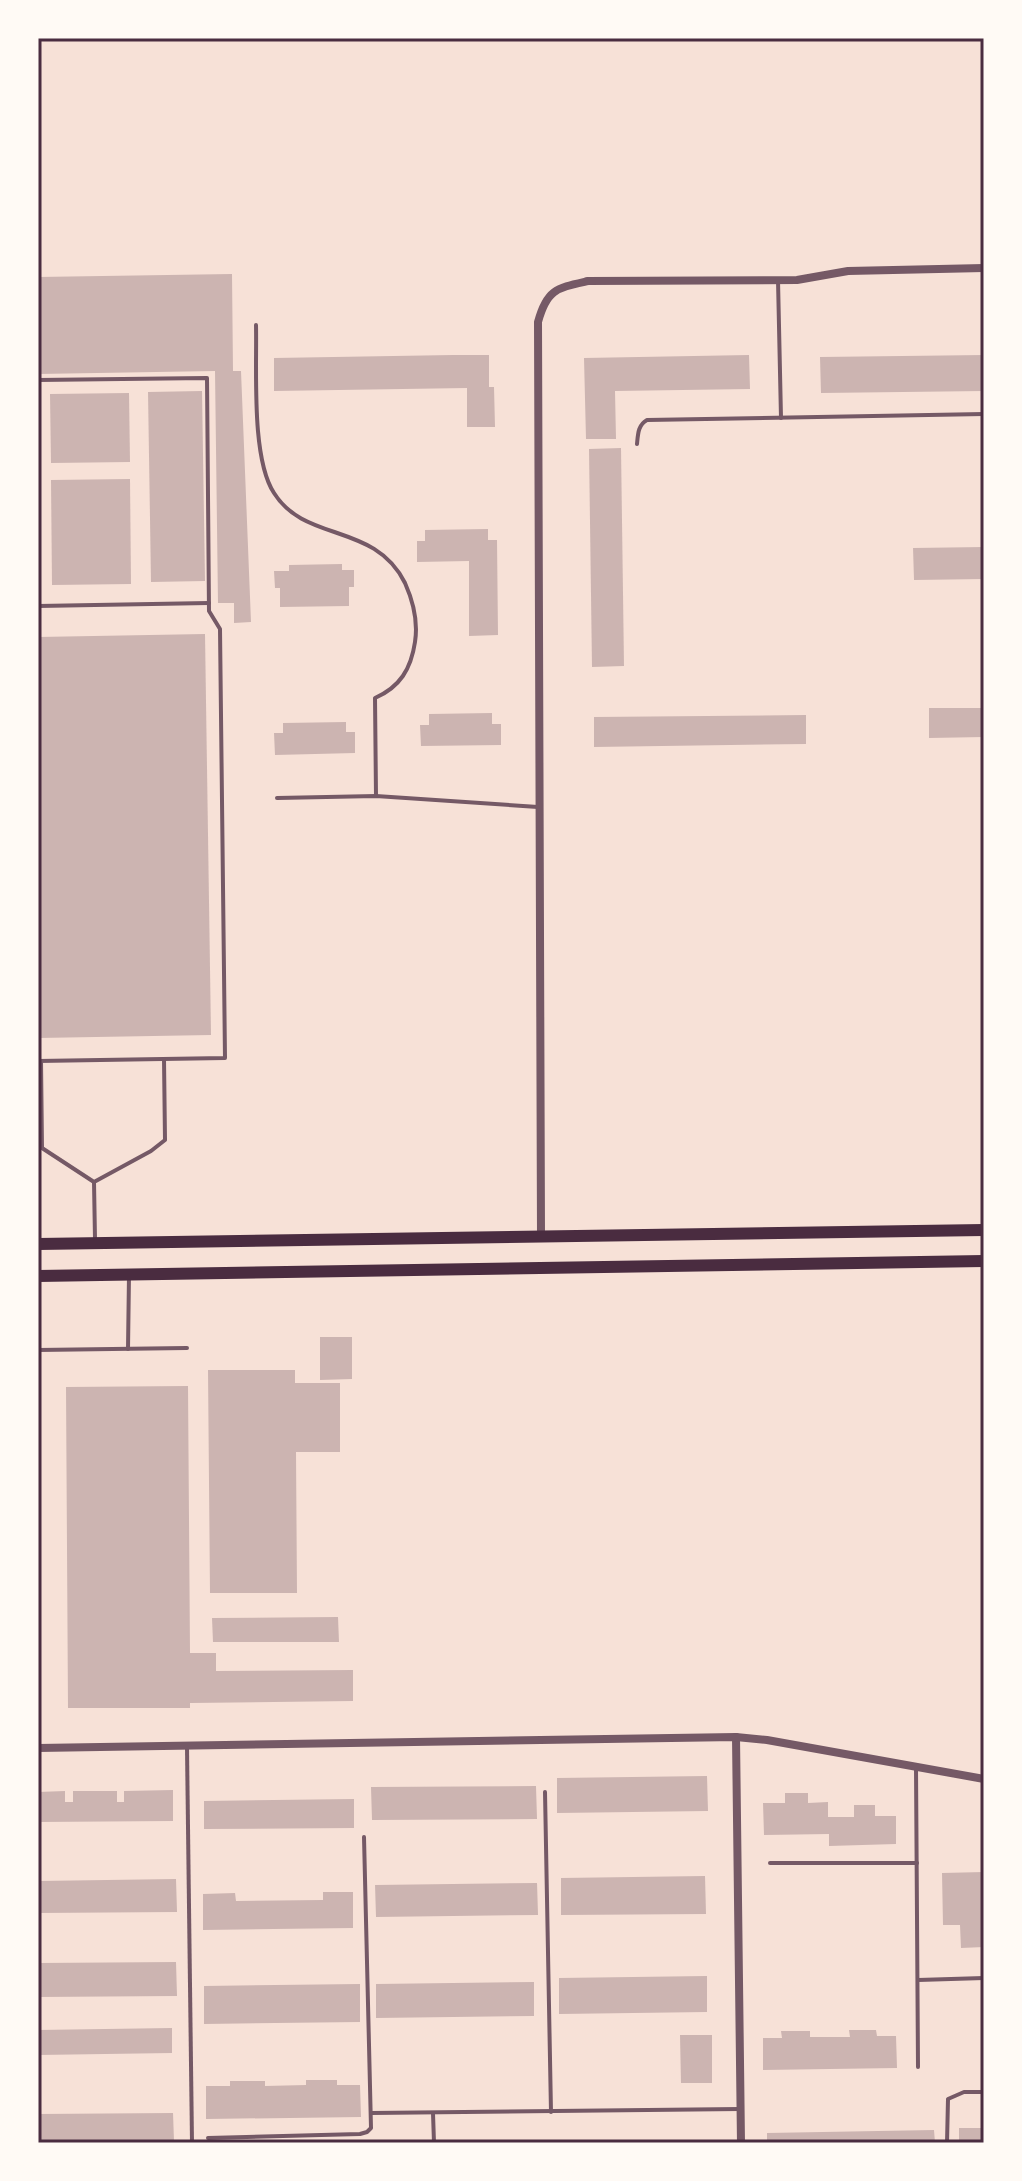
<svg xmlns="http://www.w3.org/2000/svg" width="1022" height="2181" viewBox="0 0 1022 2181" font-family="'Fira Sans',sans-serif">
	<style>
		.building { fill: #ccb4b1 }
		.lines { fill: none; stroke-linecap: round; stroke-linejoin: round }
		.service { stroke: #755966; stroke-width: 4 }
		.minor { stroke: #755966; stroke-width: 8 }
		.primary { stroke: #4a2c40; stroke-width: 12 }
		.neatline { fill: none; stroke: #4a2c40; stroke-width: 3 }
	</style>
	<rect width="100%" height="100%" fill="#f7e1d7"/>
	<!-- building -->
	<g class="building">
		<path d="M232,274L233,371H241L251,622L234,623V603H218L215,371L38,374V277Z"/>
		<path d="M453,355H489V387H494L495,427H467V388L274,391V358Z"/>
		<path d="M749,355L750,389L615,391L616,439H586L584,358Z"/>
		<path d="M984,355V391L821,393L820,357Z"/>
		<path d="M202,391L205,581L151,582L148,392Z"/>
		<path d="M129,393L130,462L51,463L50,394Z"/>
		<path d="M621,448L624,666L592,667L589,449Z"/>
		<path d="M130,479L131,584L52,585L51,480Z"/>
		<path d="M488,529V540H497L498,635L469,636V561L417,562V541H425V530Z"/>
		<path d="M984,547V579L914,580L913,548Z"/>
		<path d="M342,564V570H354V587H349V606L280,607V588H275L274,571H289V565Z"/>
		<path d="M205,634L211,1035L38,1038V637Z"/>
		<path d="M929,708H984V737L929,738Z"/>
		<path d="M492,713V724H501V745L421,746L420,725H429V714Z"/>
		<path d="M806,715V744L594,747V717Z"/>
		<path d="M346,722V732H355V753L275,755L274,733H283V723Z"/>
		<path d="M320,1337H352V1379L320,1380Z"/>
		<path d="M208,1370H295V1383H340V1452H296L297,1593H210Z"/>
		<path d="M188,1386L190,1653H216V1671L353,1670V1701L190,1703V1708H68L66,1387Z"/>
		<path d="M338,1617L339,1642H213L212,1618Z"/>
		<path d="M707,1776L708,1811L557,1813V1778Z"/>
		<path d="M536,1786L537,1819L372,1820L371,1787Z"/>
		<path d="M173,1790V1821L38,1822V1792L65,1791V1802H73V1791H117V1802H124V1791Z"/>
		<path d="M785,1793H808V1803L828,1802V1817H854V1805H875V1816H896V1844L829,1846V1834L764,1835L763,1803H785Z"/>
		<path d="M354,1799V1828L204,1829V1801Z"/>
		<path d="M984,1872V1947L961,1948L960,1925H943L942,1873Z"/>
		<path d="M705,1876L706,1914L561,1915V1878Z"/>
		<path d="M176,1879L177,1912L38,1913V1881Z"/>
		<path d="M537,1883L538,1915L376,1917L375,1885Z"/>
		<path d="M323,1892H353V1928L203,1930V1894L235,1893L236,1901L323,1900Z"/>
		<path d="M176,1962L177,1996L38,1997V1963Z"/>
		<path d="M707,1976V2012L559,2014V1978Z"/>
		<path d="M534,1982V2016L376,2018V1984Z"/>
		<path d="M360,1984V2022L204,2024V1986Z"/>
		<path d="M172,2028V2053L38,2055V2030Z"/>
		<path d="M849,2030H876L877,2036H896L897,2068L763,2070V2038H782L781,2031H810V2037H850Z"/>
		<path d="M680,2035H712V2083H681Z"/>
		<path d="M306,2080H337V2085H360L361,2117L206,2119V2086H230V2081H265V2086L306,2085Z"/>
		<path d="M173,2113L174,2141L38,2142V2114Z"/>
		<rect x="959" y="2128" width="25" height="15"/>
		<path d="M934,2130L935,2143H767V2133Z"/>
	</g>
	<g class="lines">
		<!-- service -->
		<g class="service">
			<path d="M778,280L781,418"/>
			<path d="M256,325C257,369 251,458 274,493C305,543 375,522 405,583C413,601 418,623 415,642C411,669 400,687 375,698L376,796"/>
			<path d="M38,380L207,378L209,611L220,629L225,1058L38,1061"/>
			<path d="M637,444C638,434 638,425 647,420L984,414"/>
			<path d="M38,606L209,603"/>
			<path d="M277,798L376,796L538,807"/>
			<path d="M41,1061L42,1148L94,1182L151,1151L165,1140L164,1059"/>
			<path d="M94,1182L95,1239"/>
			<path d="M128,1349L129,1275"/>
			<path d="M38,1350L187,1348"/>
			<path d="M187,1748L192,2143"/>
			<path d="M916,1767L918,2067"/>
			<path d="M545,1792L551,2112"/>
			<path d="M770,1863H917"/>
			<path d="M918,1980L984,1978"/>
			<path d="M371,2113L740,2109"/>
			<path d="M433,2113L434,2143"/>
			<path d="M208,2138L360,2134L367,2132L371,2128L364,1837"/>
			<path d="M947,2143L948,2099L964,2092H984"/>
		</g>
		<!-- minor -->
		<g class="minor">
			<path d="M541,1236L538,322C547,289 557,288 588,281L797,280L848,271L984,268"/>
			<path d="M736,1737L741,2143"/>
			<path d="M38,1748L736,1737L767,1740L984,1779"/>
		</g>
		<!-- primary -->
		<g class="primary">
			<path d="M38,1244L984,1230"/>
			<path d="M38,1276L984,1261"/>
		</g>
	</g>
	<!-- border -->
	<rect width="1022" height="2181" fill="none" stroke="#fffaf5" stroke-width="80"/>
	<rect x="40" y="40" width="942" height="2101" class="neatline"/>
</svg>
